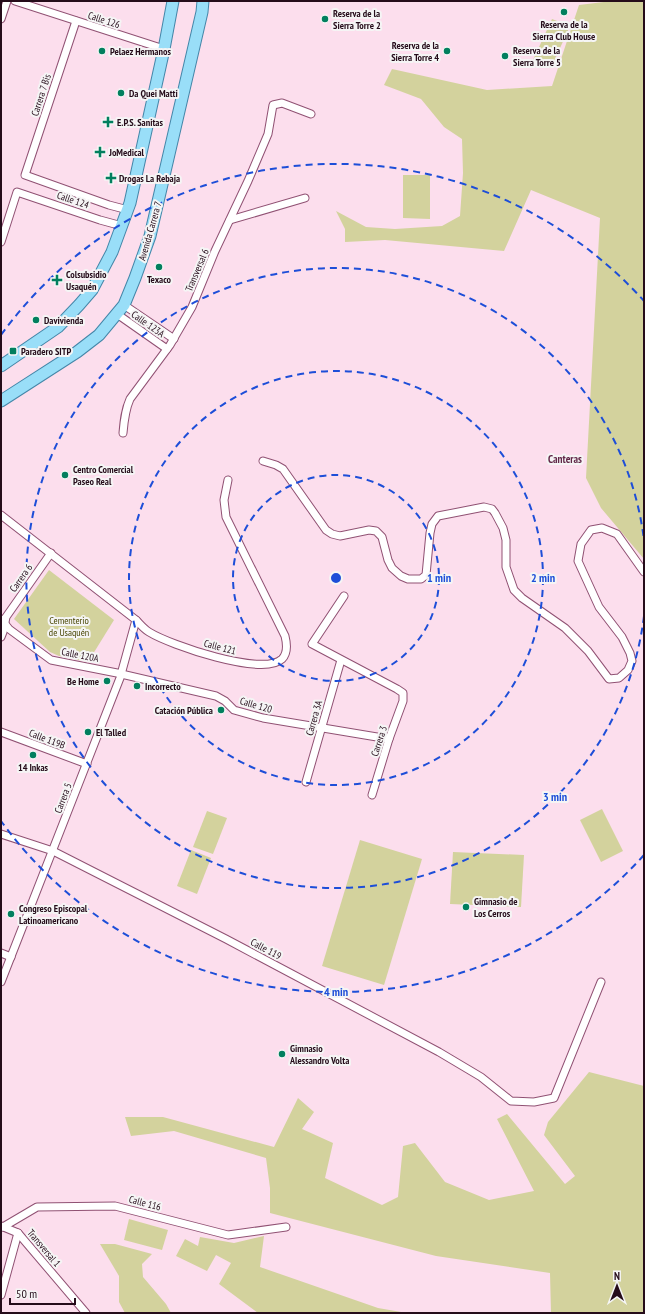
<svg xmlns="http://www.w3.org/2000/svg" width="645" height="1314" viewBox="0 0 645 1314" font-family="'PT Sans Narrow',sans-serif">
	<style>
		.green { fill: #d3d29d }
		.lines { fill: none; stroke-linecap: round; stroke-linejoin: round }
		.street-casing { stroke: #905173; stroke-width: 9 }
		.primary-casing { stroke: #4486a8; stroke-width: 13 }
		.street { stroke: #fff; stroke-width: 7 }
		.primary { stroke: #99def8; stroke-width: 11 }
		.ring { fill: none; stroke: #1d4ed8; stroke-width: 2; stroke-dasharray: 7 5 }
		.poi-dot { fill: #017f5e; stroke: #f5f5f5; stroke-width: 1.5 }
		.labels { text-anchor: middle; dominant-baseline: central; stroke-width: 4; stroke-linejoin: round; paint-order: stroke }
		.poi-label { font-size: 10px; font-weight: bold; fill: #250c1a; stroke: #f5f5f5; text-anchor: start }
		.street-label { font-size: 10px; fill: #250c1a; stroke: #f5f5f5 }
		.park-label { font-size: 10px; fill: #494604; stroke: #f5f5f5 }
		.neighbourhood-label { font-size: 11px; font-weight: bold; fill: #612748; stroke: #f5f5f5 }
		.centre { fill: #1d4ed8; stroke: #f5f5f5; stroke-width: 2 }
		.ring-label { font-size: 12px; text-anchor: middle; font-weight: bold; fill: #1d4ed8; stroke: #f5f5f5; stroke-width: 4; stroke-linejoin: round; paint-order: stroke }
	</style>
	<rect width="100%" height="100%" fill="#fcdeed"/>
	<!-- green -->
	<g class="green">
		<path d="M612,1H644V559L601,508L586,478L600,218L531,190L504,251L385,240L345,242V229L336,211L366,227L395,229L442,226L460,216L463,173L462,139L444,127L421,99L384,85L392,69L487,90L552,86L579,5Z"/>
		<path d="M552,19L570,26L551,68L533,60Z"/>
		<path d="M403,175H430V219L403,218Z"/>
		<path d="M49,570L114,620L88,662L59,656L50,652L14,619Z"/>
		<path d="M602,809L623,851L601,862L580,820Z"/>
		<path d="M207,811L227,818L213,854L193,847Z"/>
		<path d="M360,840L422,859L384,985L322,966Z"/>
		<path d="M191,850L211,858L197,894L177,886Z"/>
		<path d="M453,852L524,855L521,907L450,904Z"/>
		<path d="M589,1072L644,1086V1313H551L550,1273L436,1256L270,1213V1188L266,1158L174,1131L131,1136L125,1117H163L274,1147L298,1098L314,1112L302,1129L333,1143L325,1178L382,1205L398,1197L403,1146L415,1143L445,1182L489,1200L534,1191L497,1119L507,1114L565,1184L575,1176L544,1135L548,1122Z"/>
		<path d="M129,1219L168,1230L162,1250L124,1240Z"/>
		<path d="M264,1236L260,1267L378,1308L407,1313H258L219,1284L231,1263L216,1255L207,1271L176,1256L185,1239L198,1246L200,1237L234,1243Z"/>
		<path d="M100,1244H115L152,1254L142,1264L143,1277L166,1304L171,1313H125L119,1302V1276Z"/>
	</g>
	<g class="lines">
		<defs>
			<g id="street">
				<path d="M15,1L164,49"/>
				<path d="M1,19L7,1"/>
				<path d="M76,21L25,175L109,205L128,210"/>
				<path d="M230,220L305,198"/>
				<path d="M1,242L17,192L100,220L122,226"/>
				<path d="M124,305L174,339"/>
				<path d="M117,314L167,349"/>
				<path d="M123,433C124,421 125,410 130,399L170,345L192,307L215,251L248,181L268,134L273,105L282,103L311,114"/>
				<path d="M263,461L276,465L283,469L326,530L332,534L340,536L369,530L376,531L382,537L388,560L392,568L401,576L408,579H421L426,575L430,533L432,524L438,516L484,507L492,509L495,513L503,528L506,540V567L514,590L522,598L565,628L588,651L609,679L619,678L628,670L632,661L630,653L622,637L599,607L578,561L581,544L591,530L602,528L617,534L644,572"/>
				<path d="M1,515L136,620C140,624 144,629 149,632C170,645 263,677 282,659C288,653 287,644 285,636L226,517L224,500L228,480"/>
				<path d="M344,596L312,644L397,689L403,693V701L389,739L372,795"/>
				<path d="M1,619L9,629L51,660L117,673L216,696L225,701L234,710L263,718L389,739"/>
				<path d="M1,637L3,632L6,617L51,553"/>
				<path d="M1,732L87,764"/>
				<path d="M306,782L341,660"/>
				<path d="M1,834L53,851L226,939L439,1052L481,1077L511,1101L534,1102L554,1098L601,982"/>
				<path d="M1,953L11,957"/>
				<path d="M1,982L120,678L136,620"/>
				<path d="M1,1226L18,1233L86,1313"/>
				<path d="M3,1227L37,1207L115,1206L228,1235L286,1227"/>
				<path d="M1,1295L18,1233"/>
			</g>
			<g id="primary">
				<path d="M1,366L58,327L79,305L92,290L112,252L130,203L164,49L173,1"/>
				<path d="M1,401L77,352L99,335L124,305L135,278L150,236L202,12L203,1"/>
			</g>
		</defs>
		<!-- street casing -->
		<use href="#street" class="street-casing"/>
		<!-- primary casing -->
		<use href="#primary" class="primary-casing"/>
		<!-- street -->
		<use href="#street" class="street"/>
		<!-- primary -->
		<use href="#primary" class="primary"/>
	</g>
	<!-- distance rings -->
	<g class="ring">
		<circle cx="336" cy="578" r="103"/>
		<circle cx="336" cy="578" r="207"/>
		<path d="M644 616A310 310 0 1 1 644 540"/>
		<path d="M644 855A414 414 0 0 1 1 821M1 335A414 414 0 0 1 644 301"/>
	</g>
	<!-- markers -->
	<g class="poi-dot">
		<circle cx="564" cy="12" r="4"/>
		<circle cx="325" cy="19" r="4"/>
		<circle cx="102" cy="51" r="4"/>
		<circle cx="447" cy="51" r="4"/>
		<circle cx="505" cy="56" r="4"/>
		<circle cx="121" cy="93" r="4"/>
		<path d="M106 116h4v4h4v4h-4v4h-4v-4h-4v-4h4z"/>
		<path d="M98 146h4v4h4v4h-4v4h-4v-4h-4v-4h4z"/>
		<path d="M109 172h4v4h4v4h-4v4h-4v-4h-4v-4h4z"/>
		<circle cx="159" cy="267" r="4"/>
		<path d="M55 274h4v4h4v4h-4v4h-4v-4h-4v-4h4z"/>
		<circle cx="36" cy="320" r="4"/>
		<rect x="9" y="347" width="8" height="8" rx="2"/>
		<circle cx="65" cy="475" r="4"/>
		<circle cx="107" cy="681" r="4"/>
		<circle cx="137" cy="686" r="4"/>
		<circle cx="221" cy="710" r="4"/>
		<circle cx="88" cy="732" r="4"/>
		<circle cx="33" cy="755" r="4"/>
		<circle cx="466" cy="907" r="4"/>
		<circle cx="11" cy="914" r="4"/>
		<circle cx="282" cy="1054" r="4"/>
	</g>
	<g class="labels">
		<!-- poi labels -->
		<g class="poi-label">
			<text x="333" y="13">Reserva de la<tspan x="333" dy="12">Sierra Torre 2</tspan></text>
			<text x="564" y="24" text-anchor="middle">Reserva de la<tspan x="564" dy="12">Sierra Club House</tspan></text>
			<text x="439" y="45" text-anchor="end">Reserva de la<tspan x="439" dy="12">Sierra Torre 4</tspan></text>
			<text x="513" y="50">Reserva de la<tspan x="513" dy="12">Sierra Torre 5</tspan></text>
			<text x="110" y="51">Pelaez Hermanos</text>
			<text x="129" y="93">Da Quei Matti</text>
			<text x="117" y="122">E.P.S. Sanitas</text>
			<text x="109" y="152">JoMedical</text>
			<text x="119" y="178">Drogas La Rebaja</text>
			<text x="66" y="274">Colsubsidio<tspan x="66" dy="12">Usaquén</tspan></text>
			<text x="159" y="279" text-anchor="middle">Texaco</text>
			<text x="44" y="320">Davivienda</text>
			<text x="21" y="351">Paradero SITP</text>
			<text x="73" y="469">Centro Comercial<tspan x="73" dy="12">Paseo Real</tspan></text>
			<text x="99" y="681" text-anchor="end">Be Home</text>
			<text x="145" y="686">Incorrecto</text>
			<text x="213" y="710" text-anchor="end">Catación Pública</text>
			<text x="96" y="732">El Talled</text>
			<text x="33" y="767" text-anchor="middle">14 Inkas</text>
			<text x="474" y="901">Gimnasio de<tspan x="474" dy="12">Los Cerros</tspan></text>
			<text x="19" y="908">Congreso Episcopal<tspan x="19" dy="12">Latinoamericano</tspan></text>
			<text x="290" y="1048">Gimnasio<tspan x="290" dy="12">Alessandro Volta</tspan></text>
		</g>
		<!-- street labels -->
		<g class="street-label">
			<text transform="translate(104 20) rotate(18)">Calle 126</text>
			<text transform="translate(41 95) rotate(-72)">Carrera 7 Bis</text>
			<text transform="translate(73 200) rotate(19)">Calle 124</text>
			<text transform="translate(150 231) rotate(-74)">Avenida Carrera 7</text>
			<text transform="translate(197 270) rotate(-67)">Transversal 6</text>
			<text transform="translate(148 324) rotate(35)">Calle 123A</text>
			<text transform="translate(21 578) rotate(-55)">Carrera 6</text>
			<text transform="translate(220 647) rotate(15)">Calle 121</text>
			<text transform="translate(80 655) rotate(11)">Calle 120A</text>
			<text transform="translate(256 705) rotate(16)">Calle 120</text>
			<text transform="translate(314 718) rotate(-74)">Carrera 3A</text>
			<text transform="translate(47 739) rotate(21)">Calle 119B</text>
			<text transform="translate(379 741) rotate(-72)">Carrera 3</text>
			<text transform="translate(63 798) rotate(-69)">Carrera 5</text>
			<text transform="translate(266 949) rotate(28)">Calle 119</text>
			<text transform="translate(145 1203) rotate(15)">Calle 116</text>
			<text transform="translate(44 1248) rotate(50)">Transversal 1</text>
		</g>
		<!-- park labels -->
		<g class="park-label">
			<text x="69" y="620">Cementerio<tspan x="69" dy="12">de Usaquén</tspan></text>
		</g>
		<!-- neighbourhood labels -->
		<g class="neighbourhood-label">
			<text x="565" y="459">Canteras</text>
		</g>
	</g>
	<circle cx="336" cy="578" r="6" class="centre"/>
	<g class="ring-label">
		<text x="439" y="582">1 min</text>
		<text x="543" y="582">2 min</text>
		<text x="555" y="801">3 min</text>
		<text x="336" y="996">4 min</text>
	</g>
	<!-- border -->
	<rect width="645" height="1314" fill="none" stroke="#250c1a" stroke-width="4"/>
	<!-- north arrow -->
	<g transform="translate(617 1286)" stroke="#f5f5f5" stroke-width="3" paint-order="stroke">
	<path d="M0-3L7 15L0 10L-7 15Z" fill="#250c1a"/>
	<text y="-6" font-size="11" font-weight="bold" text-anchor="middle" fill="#250c1a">N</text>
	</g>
	<!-- scale -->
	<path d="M10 1298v6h65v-6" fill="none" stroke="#250c1a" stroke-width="2"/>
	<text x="16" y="1298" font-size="12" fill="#250c1a" stroke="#f5f5f5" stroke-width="3" paint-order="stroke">50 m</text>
</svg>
